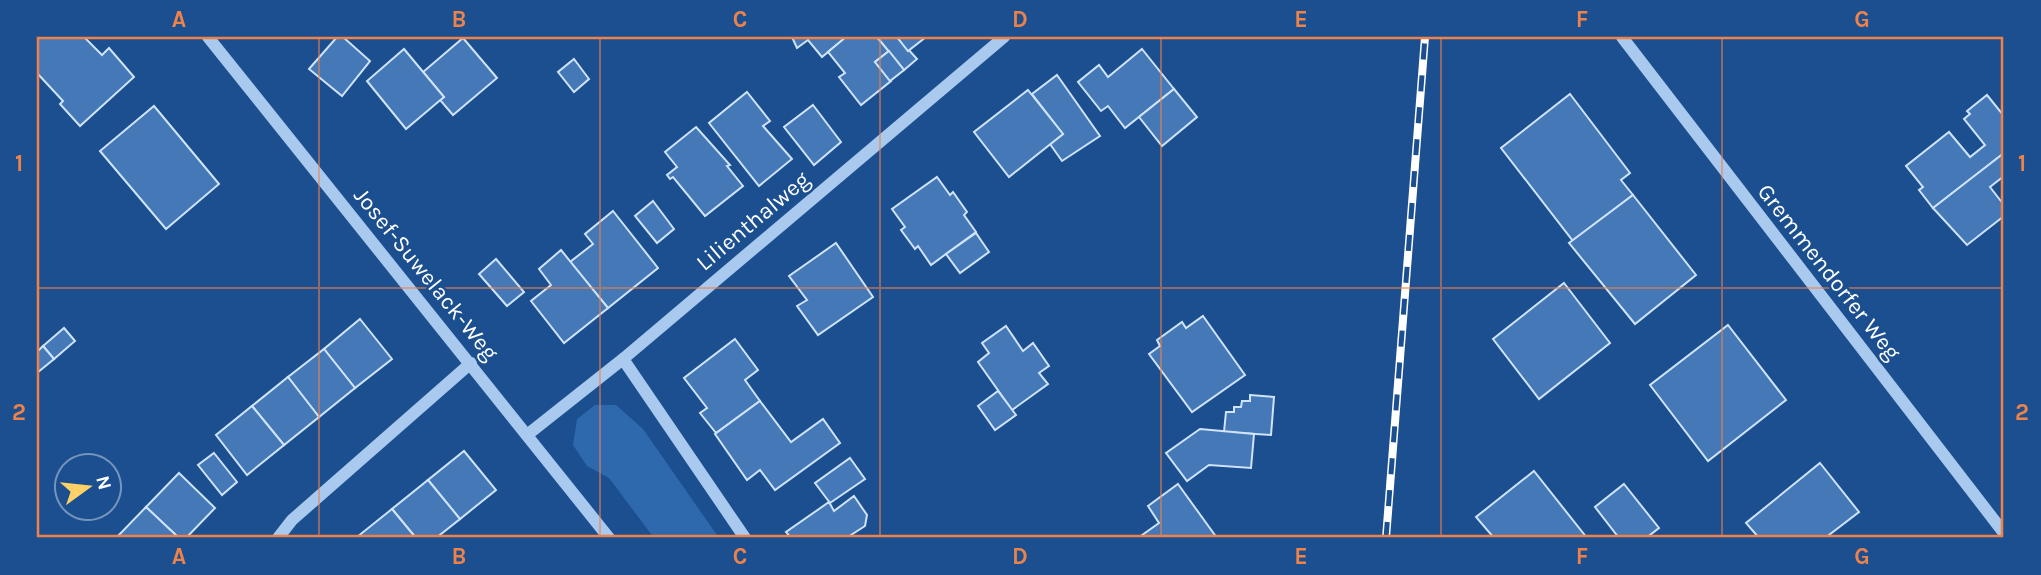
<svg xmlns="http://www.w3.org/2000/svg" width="2041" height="575" viewBox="0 0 2041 575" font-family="Karla,sans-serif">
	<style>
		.green { fill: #2e69ad }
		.building { fill: #4478b7; stroke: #cfe3fa; stroke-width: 2 }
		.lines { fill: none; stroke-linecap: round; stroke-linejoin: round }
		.minor { stroke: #a9c9ee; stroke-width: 12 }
		.rail-casing { stroke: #fff; stroke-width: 8 }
		.rail { stroke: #1b4f8f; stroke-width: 5; stroke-dasharray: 16; stroke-linecap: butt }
		.grid { fill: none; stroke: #ee8249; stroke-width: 2; stroke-opacity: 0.55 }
		.labels { text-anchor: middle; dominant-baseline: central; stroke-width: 5; stroke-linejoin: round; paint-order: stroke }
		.street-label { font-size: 23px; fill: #fff; stroke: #1b4f8f }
		.neatline { fill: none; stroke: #ee8249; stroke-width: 2.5 }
		.grid-label { font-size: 23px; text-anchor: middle; font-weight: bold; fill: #ee8249 }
	</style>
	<rect width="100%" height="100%" fill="#1b4f8f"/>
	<!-- green -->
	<path class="green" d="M595,405H616L643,429L719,538H654L609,478L587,466L573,445L577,419Z"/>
	<!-- building -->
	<g class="building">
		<path d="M37,37H89L86,39L102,55L109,48L134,77L80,126L60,104L63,101L37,73Z"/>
		<path d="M337,37H343L370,61L342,96L309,69Z"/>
		<path d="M792,37H846L822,57L808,40L797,48Z"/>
		<path d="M846,37H877L889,51L875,62L891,81L861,105L839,77L845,73L828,52Z"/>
		<path d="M877,37H897L917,59L904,70Z"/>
		<path d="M897,37H926L908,51Z"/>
		<path d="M463,38L497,78L453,115L440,100L444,97L423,72Z"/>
		<path d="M404,49L444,97L406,129L367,81Z"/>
		<path d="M1142,49L1174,89L1125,128L1108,106L1101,111L1078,82L1099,65L1108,77Z"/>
		<path d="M889,51L904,70L890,81L875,62Z"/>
		<path d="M574,59L589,79L574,92L558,72Z"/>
		<path d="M1057,75L1100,136L1062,161L1050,144L1063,134L1032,94Z"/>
		<path d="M1174,89L1197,117L1162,146L1139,117Z"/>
		<path d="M1028,90L1063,134L1009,177L974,132Z"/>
		<path d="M747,92L770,121L763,126L792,159L759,186L709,123Z"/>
		<path d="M1570,94L1630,173L1621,180L1633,195L1573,241L1501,148Z"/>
		<path d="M1987,95L2004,116V153L1933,208L1919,190L1923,187L1906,166L1949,132L1970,157L1985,145L1964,119L1970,114L1967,111Z"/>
		<path d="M813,105L841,142L814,165L784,127Z"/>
		<path d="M154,106L219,184L166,229L100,151Z"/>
		<path d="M696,127L730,165L727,166L743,186L705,216L673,177L670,179L667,175L677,167L665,152Z"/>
		<path d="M2004,153V176L1990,187L2004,205V216L1967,245L1933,208Z"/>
		<path d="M937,177L950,195L953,192L967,212L964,215L976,232L931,265L918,246L915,249L901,230L905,227L892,209Z"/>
		<path d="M1633,195L1696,275L1635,324L1569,243Z"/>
		<path d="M653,201L674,229L657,243L635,216Z"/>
		<path d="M613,211L658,268L608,308L570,262L593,244L585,234Z"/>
		<path d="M976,233L989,252L960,273L946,254Z"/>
		<path d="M836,243L873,297L818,335L797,306L807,300L789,276Z"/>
		<path d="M561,250L608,308L564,343L531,301L551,285L539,269Z"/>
		<path d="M496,259L524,292L507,306L479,274Z"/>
		<path d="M1564,283L1610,343L1539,399L1493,339Z"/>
		<path d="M1203,316L1245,375L1192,412L1149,354L1160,346L1157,340L1182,322L1186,328Z"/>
		<path d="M360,319L392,359L355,388L324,349Z"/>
		<path d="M1728,325L1786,400L1708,461L1650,385Z"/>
		<path d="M1006,326L1023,351L1033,343L1049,366L1039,373L1048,384L1012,410L978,362L989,353L982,343Z"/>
		<path d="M64,328L75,341L54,359L43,346Z"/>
		<path d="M735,339L758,370L745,380L760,401L716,433L700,413L707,408L684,378Z"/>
		<path d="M43,346L54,359L37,373V352Z"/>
		<path d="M324,349L355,388L319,417L288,377Z"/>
		<path d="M288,377L319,417L284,445L252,406Z"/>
		<path d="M998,391L1016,415L995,430L978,406Z"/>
		<path d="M1250,395L1274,397L1271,435L1224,432L1226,412H1234V407H1241L1242,401H1250Z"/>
		<path d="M760,401L791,442L823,419L840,443L775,490L760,470L747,480L715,434Z"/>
		<path d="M252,406L284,445L247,475L216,435Z"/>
		<path d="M1200,429L1254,434L1251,468L1209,465L1187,481L1166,453Z"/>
		<path d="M464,451L496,490L460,519L428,480Z"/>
		<path d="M214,453L237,482L222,495L198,465Z"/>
		<path d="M850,458L865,479L830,503L815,483Z"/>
		<path d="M1820,463L1859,512L1825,538H1759L1746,523Z"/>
		<path d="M1534,471L1587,538H1494L1476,517Z"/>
		<path d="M179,473L215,508L186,538H179L146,507Z"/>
		<path d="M428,480L460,519L436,538H416L392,509Z"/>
		<path d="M1178,484L1217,538H1138L1159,523L1148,506Z"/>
		<path d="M1624,484L1659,528L1646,538H1619L1595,507Z"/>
		<path d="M854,496L867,515L865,526L851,535L853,538H791L786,532L829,502L834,511Z"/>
		<path d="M146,507L179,538H116Z"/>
		<path d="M392,509L416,538H358L357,537Z"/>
	</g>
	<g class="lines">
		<!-- minor -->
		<g class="minor">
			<path d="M208,37L609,538"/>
			<path d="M1622,37L2004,533"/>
			<path d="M623,359L745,538"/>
			<path d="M527,435L623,359L1004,37"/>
			<path d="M278,538L292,520L471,363"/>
		</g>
		<defs>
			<path id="rail" d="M1386,538L1425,37"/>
		</defs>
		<!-- rail casing -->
		<use href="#rail" class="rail-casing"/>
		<!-- rail -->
		<use href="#rail" class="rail"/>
	</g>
	<!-- grid -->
	<path class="grid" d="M319,37V538M600,37V538M880,37V538M1161,37V538M1441,37V538M1722,37V538M37,288H2004"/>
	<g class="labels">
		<!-- street labels -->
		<g class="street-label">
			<text transform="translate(753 221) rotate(-40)">Lilienthalweg</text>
			<text transform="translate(1829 272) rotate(52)">Gremmendorfer Weg</text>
			<text transform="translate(426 274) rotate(51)">Josef-Suwelack-Weg</text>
		</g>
	</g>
	<!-- border -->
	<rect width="2041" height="575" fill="none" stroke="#1b4f8f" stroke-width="77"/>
	<!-- north arrow -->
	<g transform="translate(88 487) rotate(75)"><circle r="33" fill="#1b4f8f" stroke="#7695bc" stroke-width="2"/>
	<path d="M0-5L12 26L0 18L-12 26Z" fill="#ffd166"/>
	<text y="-10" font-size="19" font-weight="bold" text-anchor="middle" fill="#ffffff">N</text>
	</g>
	<rect x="38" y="38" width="1964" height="498" class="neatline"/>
	<g class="grid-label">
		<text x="179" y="27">A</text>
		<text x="459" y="27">B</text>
		<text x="740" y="27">C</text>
		<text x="1020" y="27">D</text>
		<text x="1301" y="27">E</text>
		<text x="1582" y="27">F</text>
		<text x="1862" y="27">G</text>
		<text x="19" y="171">1</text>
		<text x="2022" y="171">1</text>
		<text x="19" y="420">2</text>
		<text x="2022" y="420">2</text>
		<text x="179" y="564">A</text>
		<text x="459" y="564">B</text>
		<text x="740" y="564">C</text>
		<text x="1020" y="564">D</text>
		<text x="1301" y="564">E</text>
		<text x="1582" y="564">F</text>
		<text x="1862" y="564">G</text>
	</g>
</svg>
